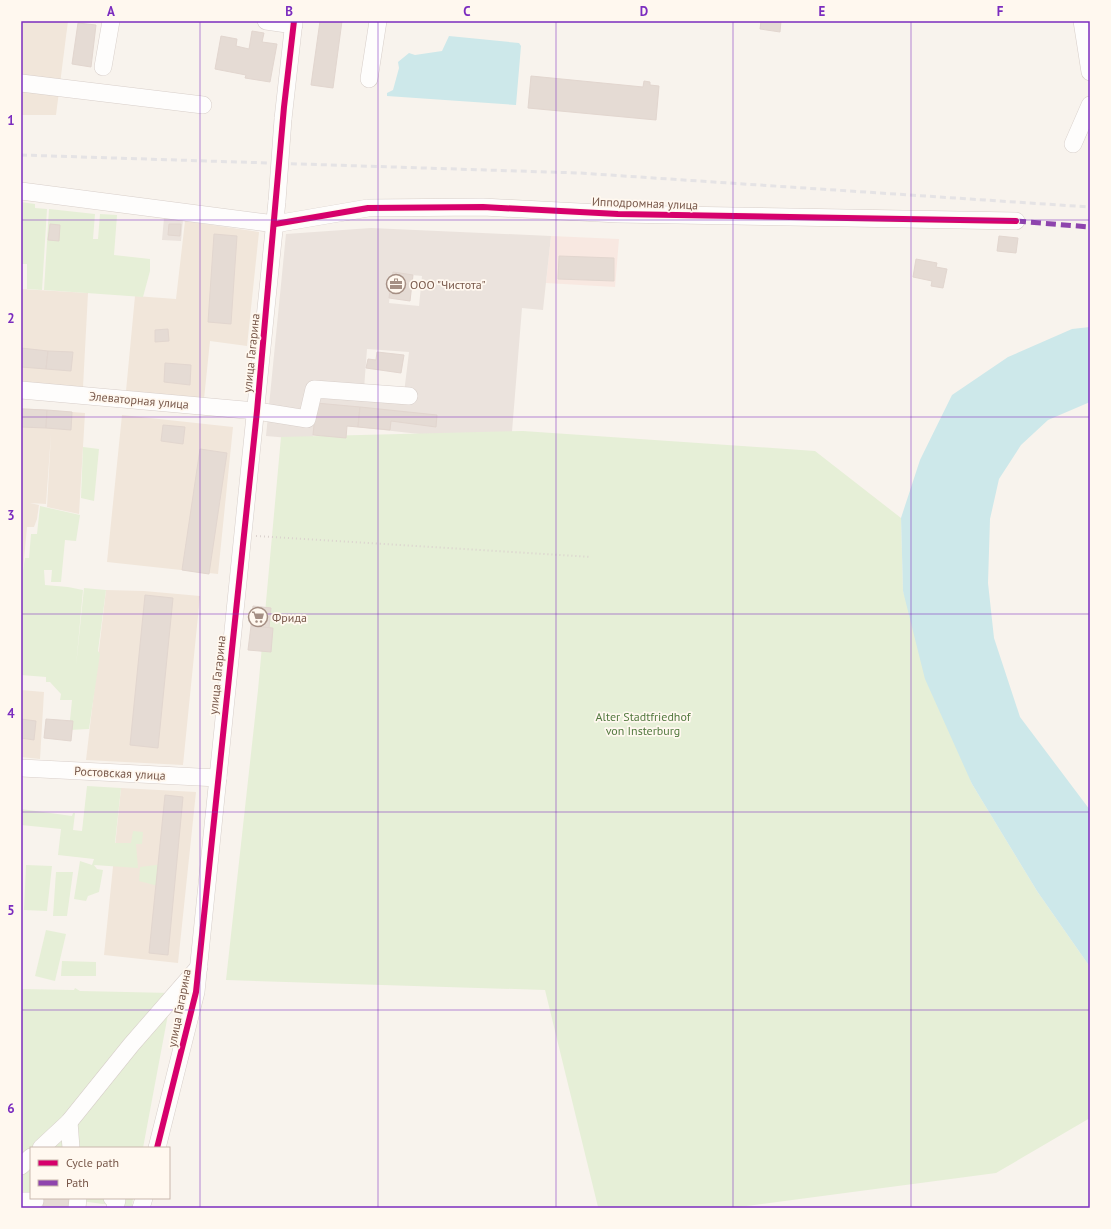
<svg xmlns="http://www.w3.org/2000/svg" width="1111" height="1229" viewBox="0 0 1111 1229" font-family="'PT Sans',sans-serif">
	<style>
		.residential { fill: #f1e6da }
		.commercial { fill: #f8e8e1 }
		.industrial { fill: #ebe3dd; fill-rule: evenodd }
		.green { fill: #e6efd7 }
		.water { fill: #cde8ea }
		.building { fill: #e5dbd4; stroke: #e2d6cf }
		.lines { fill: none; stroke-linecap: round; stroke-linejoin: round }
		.minor-casing { stroke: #d8cfca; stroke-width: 18 }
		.path { stroke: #dbd2ce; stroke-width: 2; stroke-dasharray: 1 3; stroke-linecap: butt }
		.minor { stroke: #fefdfc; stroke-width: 17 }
		.rail { stroke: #e5e3e5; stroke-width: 3; stroke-dasharray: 6 4; stroke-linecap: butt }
		.minor-bridge-casing { stroke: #d8cfca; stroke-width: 18; stroke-linecap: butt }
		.minor-bridge { stroke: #fefdfc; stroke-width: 17 }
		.quiet { stroke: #8e44ad; stroke-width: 5; stroke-dasharray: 10 5; stroke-linecap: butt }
		.cycleway-casing { stroke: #fff8ef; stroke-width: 8 }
		.cycleway { stroke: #d6006c; stroke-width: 6 }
		.grid { fill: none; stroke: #7b2cbf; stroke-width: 1; stroke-opacity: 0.55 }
		.labels { text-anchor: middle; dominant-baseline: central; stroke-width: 3.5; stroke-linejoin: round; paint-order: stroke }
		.street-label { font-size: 12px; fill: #79594b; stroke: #fff8ef }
		.poi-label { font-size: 12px; fill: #79594b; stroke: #fff8ef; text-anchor: start }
		.park-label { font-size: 12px; fill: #52793f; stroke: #fff8ef }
		.neatline { fill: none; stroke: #7b2cbf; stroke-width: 1.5 }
		.grid-label { font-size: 13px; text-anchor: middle; font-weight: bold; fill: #7b2cbf }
	</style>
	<rect width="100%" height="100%" fill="#f8f3ed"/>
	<!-- residential -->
	<g class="residential">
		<path d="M21,21H68L56,115H21Z"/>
		<path d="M185,221L259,232L247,346L210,341L204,399L126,391L135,296L176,299Z"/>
		<path d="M21,289L88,293L83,387L21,383Z"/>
		<path d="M21,408L85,413L79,514L47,507L51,434L46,504L30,503L39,505L37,519L34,527H27L23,570H21Z"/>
		<path d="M122,415L233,427L218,574L107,562Z"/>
		<path d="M106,590L144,591L200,596L183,765L86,760Z"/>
		<path d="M21,690L44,692L40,759L21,757Z"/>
		<path d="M121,788L196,792L178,963L104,955Z"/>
	</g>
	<!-- commercial -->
	<path class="commercial" d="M551,236L619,239L615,287L546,283Z"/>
	<!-- industrial -->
	<g class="industrial">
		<path d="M164,218L183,220L181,241L162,240Z"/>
		<path d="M371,228L551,236L543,310L522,308L511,444L347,426L313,435V440L266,436L286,234ZM392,273L422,276L419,306L389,303ZM367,349L409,352L404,393L364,389Z"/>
	</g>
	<!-- green -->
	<g class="green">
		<path d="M21,202L35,204V208L47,209L42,290L27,289V264H21Z"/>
		<path d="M49,209L95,214L93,239H98L100,214L117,215L114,255L150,259V271L143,297L44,290Z"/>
		<path d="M523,431L815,451L901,518L903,591L972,784L1037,891L1090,967V1118L996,1173L731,1208L598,1207L545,990L226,980L258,690L281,437Z"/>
		<path d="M83,447L99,449L94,501L81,498Z"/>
		<path d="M40,506L80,515L76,541L65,540L61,582H51L52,570H44L45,585L68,587L83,590L76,666L84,588L106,590L98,651L100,654L89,729L69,730L72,700H60L61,694L50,682H46V677L21,675V570H23L25,558H29L31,534H37Z"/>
		<path d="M87,786L121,788L115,843H131L133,831L143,832L142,844H136L138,868L94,865L97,869L103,870L99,892L88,896L86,901L74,899L80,861L92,865L94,859L58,855L61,829L21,825V809L72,816L73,813H75L73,830L82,831Z"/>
		<path d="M164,864L162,887L139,881L140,867Z"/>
		<path d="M26,865L52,866L47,911L24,910Z"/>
		<path d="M56,872H73L67,916H53Z"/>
		<path d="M46,930L66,934L55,981L35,976Z"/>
		<path d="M62,961L96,962V976H61Z"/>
		<path d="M75,988L80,991L172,993L143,1148H31V1194L21,1192V989L74,990Z"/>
		<path d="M59,1198H133L132,1208Z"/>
	</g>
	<!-- water -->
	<g class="water">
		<path d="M449,36L519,43L521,46L516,105L387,96V93L393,90L399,68L398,62L409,53L415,55L442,51Z"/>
		<path d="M1090,327V402L1048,420L1021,445L999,479L990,519L988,583L994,638L1020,717L1090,810V967L1037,891L972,784L925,679L903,591L901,518L920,460L952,395L1008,357L1072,329Z"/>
	</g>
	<!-- building -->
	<g class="building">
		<path d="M320,21H342L333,88L311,85Z"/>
		<path d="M761,21H781L780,32L760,29Z"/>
		<path d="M78,23L96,25L91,67L72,64Z"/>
		<path d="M252,31L264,33L262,42L277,44L270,82L245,78L246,75L215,69L221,36L237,39L236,46L249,49Z"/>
		<path d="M531,76L643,87L644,81L650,82V85L659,86L656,120L528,108Z"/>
		<path d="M50,224L60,225L59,241L48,240Z"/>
		<path d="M169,224H181L180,236L168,235Z"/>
		<path d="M214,234L237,236L231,324L208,322Z"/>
		<path d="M999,236L1018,238L1016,253L997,251Z"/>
		<path d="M559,256L614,258V281L558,279Z"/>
		<path d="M916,259L937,263L936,267L947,269L943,288L931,286L932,281L913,277Z"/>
		<path d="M393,272L413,275L410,301L389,298Z"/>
		<path d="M168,329L169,341L155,342V330Z"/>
		<path d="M21,348L48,351L46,369L21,367Z"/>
		<path d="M48,351L73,352L71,371L46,369Z"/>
		<path d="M377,352L404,355L401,373L366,368L368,359L376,360Z"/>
		<path d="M165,363L191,365L190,385L164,382Z"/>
		<path d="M316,403L360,407L358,427L347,426L346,438L313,435Z"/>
		<path d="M360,407L437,415L436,427L391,421L390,430L358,427Z"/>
		<path d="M21,409L47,410L46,428L21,427Z"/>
		<path d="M47,410L72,412L71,430L46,428Z"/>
		<path d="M163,425L185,427L183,444L161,441Z"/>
		<path d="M200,449L227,453L209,574L182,570Z"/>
		<path d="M145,595L173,598L158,748L130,745Z"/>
		<path d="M253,606L271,608L269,628L251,626Z"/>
		<path d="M251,626L273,628L271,652L248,650Z"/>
		<path d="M21,719L36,721L34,740L21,738Z"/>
		<path d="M46,719L73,721L71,741L44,738Z"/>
		<path d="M165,795L183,797L168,955L149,953Z"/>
		<path d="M44,1198H69L68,1208H43Z"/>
	</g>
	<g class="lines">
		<defs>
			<g id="minor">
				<path d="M266,21L294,25"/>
				<path d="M1082,21L1090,72"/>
				<path d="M103,67L111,21"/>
				<path d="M369,79L378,21"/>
				<path d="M21,83L203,105"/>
				<path d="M283,119L294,21"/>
				<path d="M1073,144L1090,105"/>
				<path d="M21,191L275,224L368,208L483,207L618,214L1016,221"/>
				<path d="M21,390L257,411L307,419L314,389L409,396"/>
				<path d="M21,768L218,778"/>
				<path d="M69,1122L71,1148"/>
				<path d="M41,1148L69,1122L131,1045L199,967"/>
				<path d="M157,1148L196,992L277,201"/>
				<path d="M21,1166L31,1157"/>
				<path d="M112,1198L117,1200L115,1208"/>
				<path d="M21,1201H35"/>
				<path d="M77,1208L78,1198"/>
				<path d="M141,1208L144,1198"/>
			</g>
		</defs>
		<!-- minor casing -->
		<use href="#minor" class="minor-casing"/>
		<!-- path -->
		<path class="path" d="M256,536L591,557"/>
		<!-- minor -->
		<use href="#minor" class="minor"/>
		<!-- rail -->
		<path class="rail" d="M21,155L579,173L1090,207"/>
		<defs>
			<path id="minor-bridge" d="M277,201L283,119"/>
		</defs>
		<!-- minor-bridge casing -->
		<use href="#minor-bridge" class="minor-bridge-casing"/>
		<!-- minor-bridge -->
		<use href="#minor-bridge" class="minor-bridge"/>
		<!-- quiet -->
		<path class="quiet" d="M1016,221L1090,227"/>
		<defs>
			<g id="cycleway">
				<path d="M275,224L368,208L483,207L618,214L1016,221"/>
				<path d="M157,1148L196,992L257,411L284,107L294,21"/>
			</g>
		</defs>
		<!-- cycleway casing -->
		<use href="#cycleway" class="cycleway-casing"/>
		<!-- cycleway -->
		<use href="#cycleway" class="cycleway"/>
	</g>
	<!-- grid -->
	<path class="grid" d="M200,21V1208M378,21V1208M556,21V1208M733,21V1208M911,21V1208M21,220H1090M21,417H1090M21,614H1090M21,812H1090M21,1010H1090"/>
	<!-- icons -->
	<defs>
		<symbol id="office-ring" viewBox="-11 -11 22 22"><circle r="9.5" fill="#fff8ef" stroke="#a58f84" stroke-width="1.5"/><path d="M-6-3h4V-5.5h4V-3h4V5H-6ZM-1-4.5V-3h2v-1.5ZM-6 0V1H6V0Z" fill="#a58f84"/></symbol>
		<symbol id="supermarket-ring" viewBox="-11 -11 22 22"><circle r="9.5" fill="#fff8ef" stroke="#a58f84" stroke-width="1.5"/><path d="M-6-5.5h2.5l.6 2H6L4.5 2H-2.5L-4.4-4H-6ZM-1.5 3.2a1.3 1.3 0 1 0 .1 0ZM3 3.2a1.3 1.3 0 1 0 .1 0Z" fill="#a58f84"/></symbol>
	</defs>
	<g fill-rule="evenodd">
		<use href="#office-ring" x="385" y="273" width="22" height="22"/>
		<use href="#supermarket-ring" x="247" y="606" width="22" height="22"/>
	</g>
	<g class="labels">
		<!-- street labels -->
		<g class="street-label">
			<text transform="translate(645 203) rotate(2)">Ипподромная улица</text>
			<text transform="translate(251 353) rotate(-84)">улица Гагарина</text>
			<text transform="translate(139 400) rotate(5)">Элеваторная улица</text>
			<text transform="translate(217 675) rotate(-84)">улица Гагарина</text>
			<text transform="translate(120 773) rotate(3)">Ростовская улица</text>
			<text transform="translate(179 1008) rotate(-79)">улица Гагарина</text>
		</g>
		<!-- poi labels -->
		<g class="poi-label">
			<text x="410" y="284">ООО "Чистота"</text>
			<text x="272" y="617">Фрида</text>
		</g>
		<!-- park labels -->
		<g class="park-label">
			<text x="643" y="716">Alter Stadtfriedhof<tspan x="643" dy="14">von Insterburg</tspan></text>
		</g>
	</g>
	<!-- border -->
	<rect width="1111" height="1229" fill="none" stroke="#fff8ef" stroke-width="44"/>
	<!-- legend -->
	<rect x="30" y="1147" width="140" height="52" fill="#fff8ef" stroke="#c9b8ad"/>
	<rect x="38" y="1160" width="20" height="6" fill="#d6006c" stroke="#c9b8ad"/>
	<text x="66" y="1167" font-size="12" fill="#79594b">Cycle path</text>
	<rect x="38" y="1180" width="20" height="6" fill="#8e44ad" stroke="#c9b8ad"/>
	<text x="66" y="1187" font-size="12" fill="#79594b">Path</text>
	<rect x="22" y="22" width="1067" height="1185" class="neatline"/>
	<g class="grid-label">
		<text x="111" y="16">A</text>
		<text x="289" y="16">B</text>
		<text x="467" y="16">C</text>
		<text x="644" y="16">D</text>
		<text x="822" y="16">E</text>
		<text x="1000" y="16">F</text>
		<text x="11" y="125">1</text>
		<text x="11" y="323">2</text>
		<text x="11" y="520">3</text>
		<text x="11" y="718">4</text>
		<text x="11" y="915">5</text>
		<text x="11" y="1113">6</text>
	</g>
</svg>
